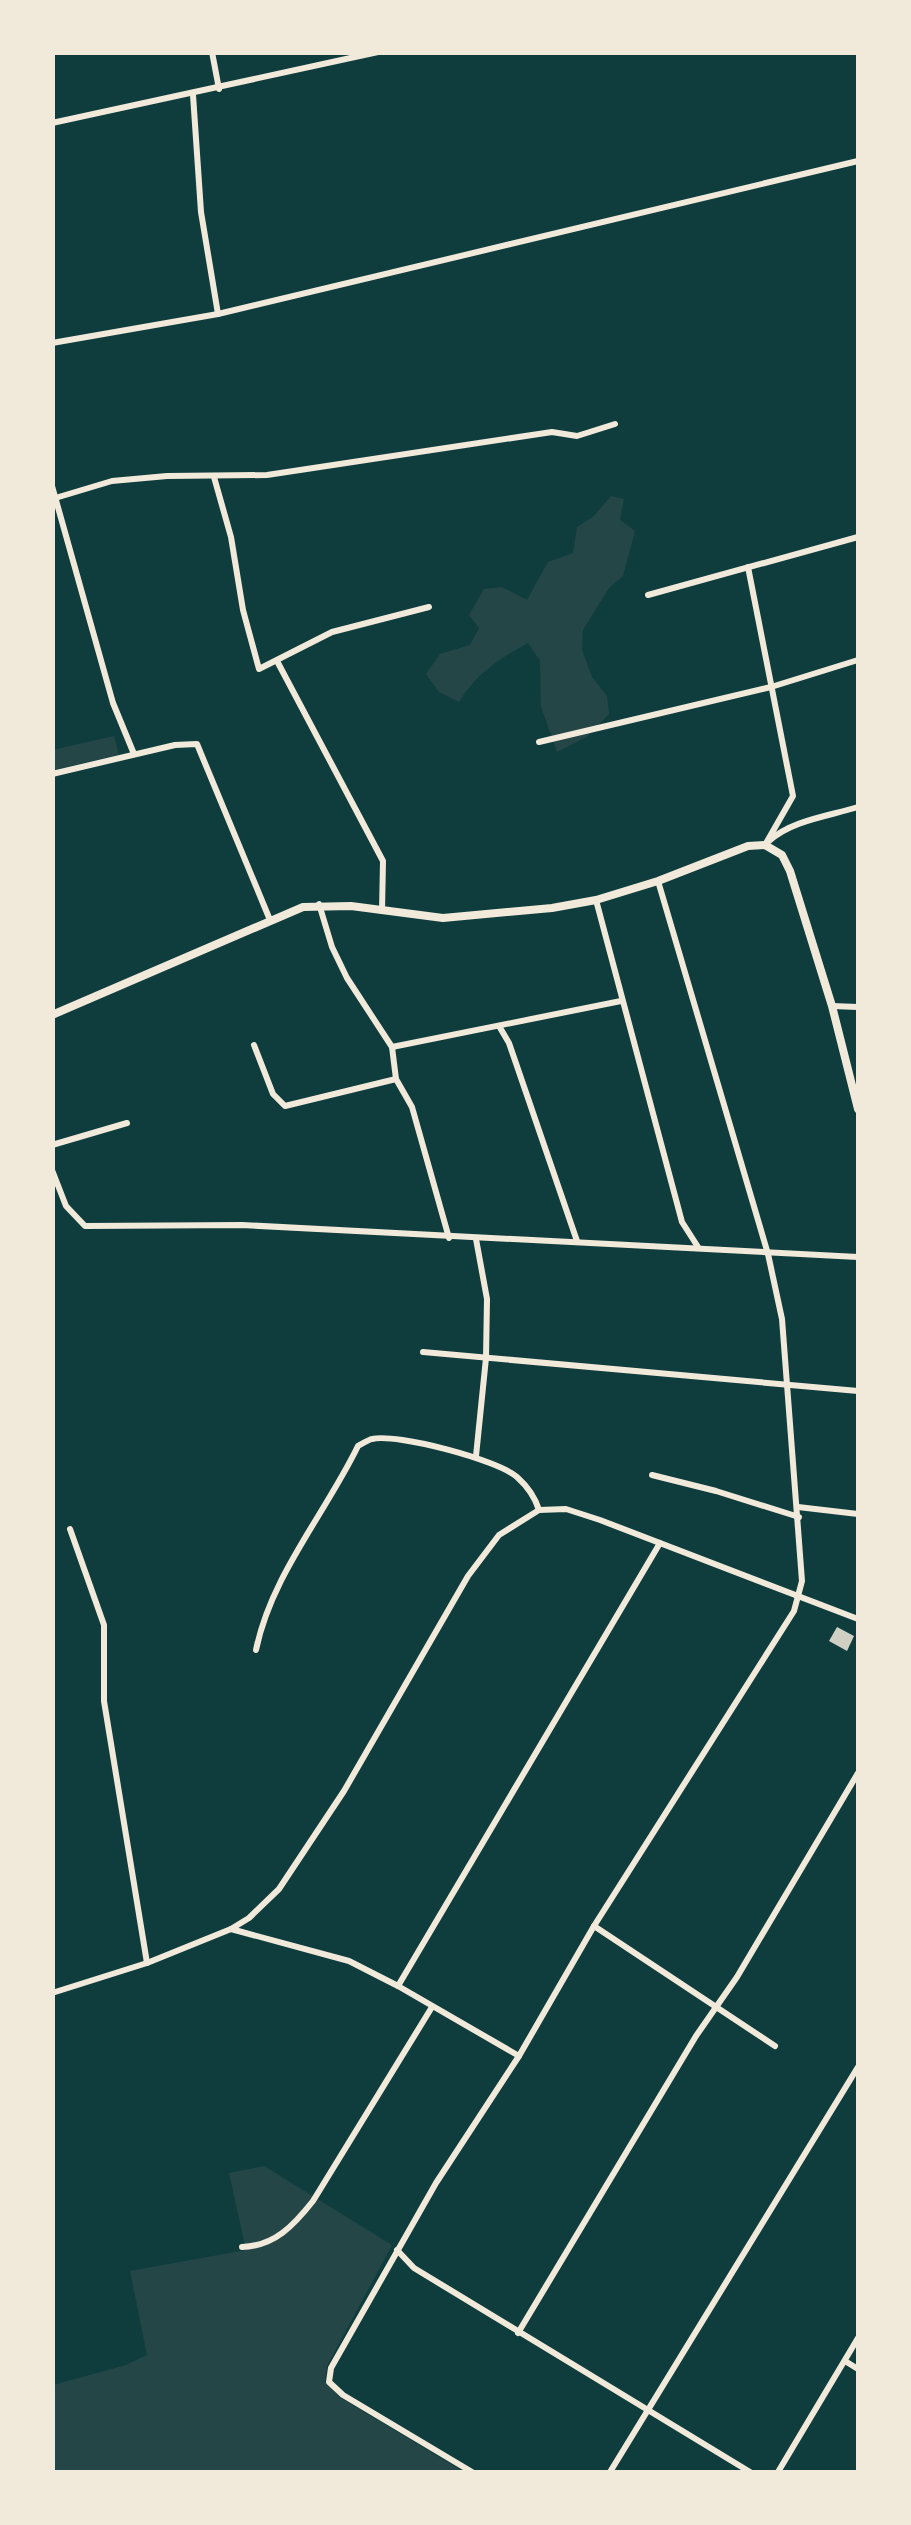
<svg xmlns="http://www.w3.org/2000/svg" width="911" height="2525" viewBox="0 0 911 2525" font-family="'Exo 2',sans-serif">
	<style>
		.green { fill: #244646 }
		.building { fill: #cfcfc3 }
		.lines { fill: none; stroke-linecap: round; stroke-linejoin: round }
		.minor { stroke: #f1e9da; stroke-width: 6 }
		.tertiary { stroke: #f1e9da; stroke-width: 8 }
	</style>
	<rect width="100%" height="100%" fill="#0f3d3e"/>
	<!-- green -->
	<g class="green">
		<path d="M611,496L624,499L620,520L635,531L623,576L609,588L583,630L582,650L592,677L607,696L609,714L587,737L557,752L541,707L540,661L528,643C499,659 477,673 459,702L439,692L426,674L440,654L470,645L479,628L469,615L484,589L502,587L527,600L548,562L573,553L577,527L593,517Z"/>
		<path d="M114,736L119,755L53,770L52,750Z"/>
		<path d="M264,2166L392,2245L327,2366L325,2382L341,2398L464,2472H53V2385L126,2365L147,2355L130,2271L246,2250L229,2173Z"/>
	</g>
	<!-- building -->
	<path class="building" d="M837,1627L854,1636L847,1651L829,1641Z"/>
	<g class="lines">
		<!-- minor -->
		<g class="minor">
			<path d="M212,52L219,89"/>
			<path d="M193,95L201,212L218,314"/>
			<path d="M52,123L378,52"/>
			<path d="M52,343L218,314L858,161"/>
			<path d="M214,477L231,537L243,610L259,669L332,632L429,607"/>
			<path d="M52,486L113,703L134,754"/>
			<path d="M52,499L112,481L167,476L267,475L552,432L577,436L615,424"/>
			<path d="M748,567L793,796L765,845"/>
			<path d="M648,595L858,537"/>
			<path d="M277,661L383,861L382,911"/>
			<path d="M539,742L771,687L858,660"/>
			<path d="M52,774L175,745L197,744L270,920"/>
			<path d="M769,841C792,820 830,816 858,807"/>
			<path d="M596,900L682,1222L698,1247"/>
			<path d="M319,904L332,947L347,978L392,1047L396,1079L412,1107L449,1238"/>
			<path d="M832,1006L858,1007"/>
			<path d="M499,1026L509,1043L577,1241"/>
			<path d="M254,1045L273,1094L285,1106L396,1079"/>
			<path d="M392,1047L621,1001"/>
			<path d="M52,1145L127,1123"/>
			<path d="M52,1170L66,1206L85,1226L242,1225L858,1257"/>
			<path d="M423,1352L858,1391"/>
			<path d="M476,1456L486,1358L487,1299L476,1239"/>
			<path d="M652,1475L716,1491L799,1517"/>
			<path d="M798,1507L858,1514"/>
			<path d="M539,1510L566,1509L600,1520L858,1619"/>
			<path d="M70,1529L104,1625V1701L147,1963"/>
			<path d="M256,1650C271,1576 325,1514 358,1446C360,1445 370,1439 372,1439C397,1433 498,1460 517,1477C527,1486 535,1497 539,1510"/>
			<path d="M594,1926L775,2046"/>
			<path d="M231,1929L349,1961L398,1986L519,2056"/>
			<path d="M398,1986L660,1543"/>
			<path d="M52,1993L147,1963L231,1929L249,1918L279,1889L344,1791L468,1576L499,1535L539,1510"/>
			<path d="M242,2247C275,2246 294,2225 313,2201L432,2007"/>
			<path d="M397,2250L414,2268L750,2472"/>
			<path d="M518,2333L696,2036L737,1977L858,1773"/>
			<path d="M845,2361L858,2369"/>
			<path d="M472,2472L343,2395L329,2382L331,2368L436,2183L519,2056L594,1926L794,1611L802,1581L782,1319L768,1254L658,881"/>
			<path d="M610,2472L858,2067"/>
			<path d="M778,2472L858,2338"/>
		</g>
		<!-- tertiary -->
		<path class="tertiary" d="M52,1015L303,907L351,906L443,918L552,908L596,900L658,881L748,846L765,845L782,855L790,871L832,1006L858,1109"/>
	</g>
	<!-- border -->
	<rect width="911" height="2525" fill="none" stroke="#f1e9da" stroke-width="110"/>
</svg>
